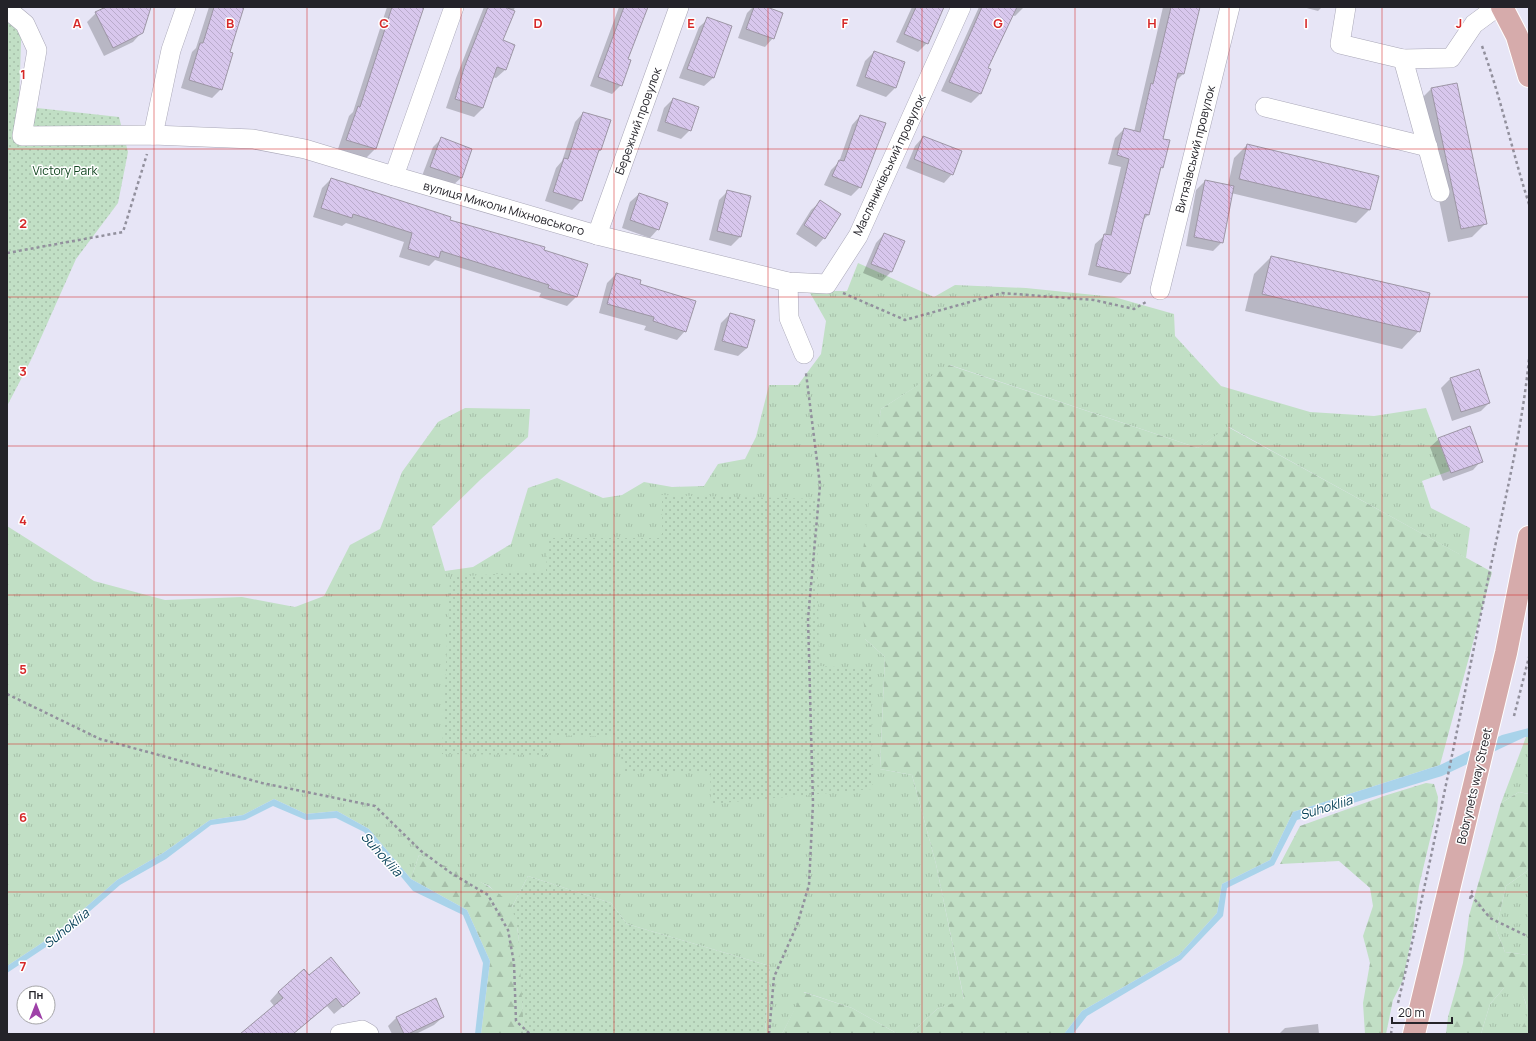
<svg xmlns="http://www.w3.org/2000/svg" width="1536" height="1041" viewBox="0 0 1536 1041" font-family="Manrope,sans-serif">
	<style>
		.grass { fill: url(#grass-tufts) }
		.forest { fill: url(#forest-firs) }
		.park { fill: url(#park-dots) }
		.water { fill: #a9d3ea }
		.shadow { fill: #0003 }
		.building { fill: url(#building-back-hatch); stroke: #9d96a5 }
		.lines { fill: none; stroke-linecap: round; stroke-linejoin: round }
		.minor-casing { stroke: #a9a7b7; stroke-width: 20 }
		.major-casing { stroke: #fff; stroke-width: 24 }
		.path { stroke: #92909d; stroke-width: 2.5; stroke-dasharray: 3 3; stroke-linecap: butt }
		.minor { stroke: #fff; stroke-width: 19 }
		.major { stroke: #d6abab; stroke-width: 22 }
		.grid { fill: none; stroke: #d62828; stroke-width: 1; stroke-opacity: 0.55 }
		.labels { text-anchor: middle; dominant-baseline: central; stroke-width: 3; stroke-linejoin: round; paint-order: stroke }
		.street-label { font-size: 12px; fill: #242329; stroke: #fff }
		.park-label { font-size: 12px; fill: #11451f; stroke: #fff }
		.water-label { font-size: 13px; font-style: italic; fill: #074158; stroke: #fff }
		.grid-label { font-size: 13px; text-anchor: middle; font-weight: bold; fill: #d62828; stroke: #fff; stroke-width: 3; stroke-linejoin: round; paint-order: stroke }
	</style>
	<defs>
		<pattern id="grass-tufts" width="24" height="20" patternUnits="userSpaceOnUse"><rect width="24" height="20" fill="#c1dfc5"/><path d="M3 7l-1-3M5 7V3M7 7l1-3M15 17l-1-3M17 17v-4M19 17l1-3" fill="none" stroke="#a6bfa9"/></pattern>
		<pattern id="forest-firs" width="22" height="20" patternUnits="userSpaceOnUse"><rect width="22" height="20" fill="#c1dfc5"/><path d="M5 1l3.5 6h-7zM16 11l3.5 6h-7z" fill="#a6bfa9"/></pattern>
		<pattern id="park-dots" width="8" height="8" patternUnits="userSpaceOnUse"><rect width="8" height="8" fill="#c1dfc5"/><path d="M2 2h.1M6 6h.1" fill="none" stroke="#a6bfa9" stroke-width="1.8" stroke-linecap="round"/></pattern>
		<pattern id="building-back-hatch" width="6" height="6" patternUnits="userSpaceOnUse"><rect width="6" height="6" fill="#d8c7ed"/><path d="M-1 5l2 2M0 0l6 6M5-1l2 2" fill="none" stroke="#b9abcb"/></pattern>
	</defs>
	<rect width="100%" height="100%" fill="#e7e5f6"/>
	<!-- grass -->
	<g class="grass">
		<path d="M858,263L934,297L955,285L1026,288L1114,297L1174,314L1175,336L1221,386L1310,412L1374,416L1426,408L1450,471L1422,481L1431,508L1470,528L1466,558L1229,427L1198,448L950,365L881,409L876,461L865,639L885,657L880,769L912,775L936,864L964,1000L937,1009L910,1034H898L852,1008L804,992L782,1034H765L770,966L627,924L611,903L528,876L512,907L489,886L419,855L411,879L369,829L337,811L306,814L274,799L243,815L210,820L163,853L117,880L54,935L7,966V526L94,581L165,600L242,597L295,607L324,596L350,545L380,529L402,472L438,422L465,408L530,409L528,437L480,480L432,527L445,571L473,567L511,544L528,488L557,478L603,498L622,495L644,482L672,487L704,486L718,464L745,459L756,437L769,385H798L821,354L826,321L809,291H847Z"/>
		<path d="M1526,737H1529V794L1519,792L1501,803Z"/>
		<path d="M1529,866V955L1505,952L1496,929L1506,886L1527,871Z"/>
		<path d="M1504,988H1520C1528,1008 1532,1016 1518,1034H1481L1490,1004Z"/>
	</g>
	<!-- forest -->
	<g class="forest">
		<path d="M949,365L1198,448L1228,427L1492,572L1440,765L1293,812L1270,860L1222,884L1217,913L1179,955L1082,1011L1064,1034H910L937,1009L964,999L936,864L912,775L880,769L885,657L865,639L860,574L881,409Z"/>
		<path d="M1426,783L1434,784L1438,797L1437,810L1419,886L1413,931L1403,980L1393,1000L1386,1034H1365L1363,1003L1370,963L1363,936L1373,906L1370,888L1339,861L1280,864L1300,826L1387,795Z"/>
		<path d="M1519,792L1529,794V866L1527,871L1506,886L1496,929L1505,952L1529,955V1034H1517C1531,1017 1529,1006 1519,988H1504L1490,1004L1481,1034H1446L1448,1017L1463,963L1469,916L1501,803Z"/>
		<path d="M419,855C448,868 493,881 512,907C521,919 523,1013 524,1034H481L490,961L467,910L411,879Z"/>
		<path d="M803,992L852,1008L898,1034H782Z"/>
	</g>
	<!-- park -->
	<g class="park">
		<path d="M7,7H20L22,10L19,106L119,117L128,152L118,203L76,259L31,360L7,406Z"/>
		<path d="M662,495L817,499L819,666L871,669L872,789L711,804L710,771L625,773L616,737L553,735L548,755L442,754L450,577L546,571L548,538H662Z"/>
		<path d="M528,876L611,903L627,924L770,966L765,1034H524L518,931L512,907Z"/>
	</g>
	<!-- water -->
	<g class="water">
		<path d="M1529,728V737H1525L1442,776L1297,820L1274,865L1227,888L1223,916L1181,960L1087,1016L1073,1034H1064L1082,1011L1179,955L1217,913L1222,884L1270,860L1293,812L1440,765L1502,735Z"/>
		<path d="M274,799L306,814L337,811L369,829L411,879L467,910L490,961L481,1034H475L483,963L463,915L413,891L364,832L336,818L306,820L273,806L245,820L211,825L166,859L120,885L58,939L7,973V966L54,935L117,880L163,853L210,820L243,815Z"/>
	</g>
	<!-- shadow -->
	<g class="shadow">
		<path d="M103,7H150L142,32L133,42L104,56L87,22L96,13L103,10Z"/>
		<path d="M209,7H243L228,52L221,89L212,98L181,88L192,52L196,48Z"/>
		<path d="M387,7H423L375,149L366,158L338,149L349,116L353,112Z"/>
		<path d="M484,7H515L502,41L505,70L496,78L492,77L483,108L474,117L446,108L456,78Z"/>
		<path d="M619,7H647L627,60L621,85L612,94L590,86Z"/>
		<path d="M753,7H763L773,38L765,47L738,38L747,13Z"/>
		<path d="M912,7H943L927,43L918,52L896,42Z"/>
		<path d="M979,7H1024L1015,16L1012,15L987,69L989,70L980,94L971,103L941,91Z"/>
		<path d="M1163,7H1199L1183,74L1175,82L1162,139V167L1159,170L1149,214L1142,221L1129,274L1121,283L1088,275L1095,244L1105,235L1121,167L1108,164L1115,138L1124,129L1134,132Z"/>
		<path d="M1303,7H1322L1318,11Z"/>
		<path d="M708,19L713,78L704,86L679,78L699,27Z"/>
		<path d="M874,52L904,63L895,88L886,97L856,86L865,61Z"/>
		<path d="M1431,89L1486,223L1472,237L1448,242L1418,102Z"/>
		<path d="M673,99L690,130L681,139L657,131L664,108Z"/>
		<path d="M583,113L601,150L596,154L581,201L572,210L545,201L556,168L562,161L575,122Z"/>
		<path d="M860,116V187L851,196L824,185L831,170L839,162L852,125Z"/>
		<path d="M923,137L952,174L944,183L906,168L915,146Z"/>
		<path d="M441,139L471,149L461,178L452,186L422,176L433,147Z"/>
		<path d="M1247,145L1377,177L1369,210L1356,223L1231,193L1222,242L1213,251L1186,246L1196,190L1205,181L1228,185L1234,158Z"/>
		<path d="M331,179L449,220L586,264L576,297L567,306L539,297L541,293L435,260L429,266L399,257L404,242L346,223L342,226L313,217L322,188Z"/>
		<path d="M728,191L750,197L740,237L731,246L709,240L719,200Z"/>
		<path d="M639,194L658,229L650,238L622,228L630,202Z"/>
		<path d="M820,202L824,238L816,247L796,234L811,210Z"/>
		<path d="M884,234L903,242L891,272L882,281L863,273L876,243Z"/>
		<path d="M1271,257L1419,331L1402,349L1245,311L1254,274Z"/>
		<path d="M616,274L639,284L685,331L677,340L644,330L646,326L599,313L607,283Z"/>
		<path d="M730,314L747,348L738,356L714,350L721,323Z"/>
		<path d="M1479,370L1489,403L1481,411L1452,421L1441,388L1450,379Z"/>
		<path d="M1439,439L1481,461L1473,470L1443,481L1430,447Z"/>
		<path d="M309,976L359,993L334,1014L327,1006L296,1032L295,1030L290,1034H241L275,1007L270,1001L278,992Z"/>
		<path d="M397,1017H443L434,1025L416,1034H392L388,1026Z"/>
		<path d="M1318,1024L1319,1034H1279L1285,1028Z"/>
	</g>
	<!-- building -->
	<g class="building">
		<path d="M106,7H151L143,33L113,48L95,12Z"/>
		<path d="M214,7H244L230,52L233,53L222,90L189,80L200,43H203Z"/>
		<path d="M392,7H424L376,149L346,140L358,106L360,107Z"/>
		<path d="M488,7H505L515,11L503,40L515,45L506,70L497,67L483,108L455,99L464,68Z"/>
		<path d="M624,7H648L628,59L631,60L622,86L598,77Z"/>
		<path d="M754,7H767L783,13L774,39L746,29Z"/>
		<path d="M916,7H944L928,44L904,34Z"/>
		<path d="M982,7H1017L988,68L991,69L981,94L949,82Z"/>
		<path d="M1171,7H1200L1184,74L1178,73L1163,139L1170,140L1163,168L1161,167L1149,215L1145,214L1130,274L1096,266L1104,234L1111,235L1129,159L1117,155L1124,128L1140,132L1151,83L1153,84Z"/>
		<path d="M707,17L732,26L714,78L687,69Z"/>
		<path d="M874,51L905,62L896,88L865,77Z"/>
		<path d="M1457,83L1487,224L1461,229L1431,88Z"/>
		<path d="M673,98L699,107L691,131L665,122Z"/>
		<path d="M583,112L611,120L601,150H599L582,201L553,192L564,158L568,159Z"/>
		<path d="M860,115L886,123L861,188L832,176L839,160L844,161Z"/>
		<path d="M923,136L962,151L953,175L914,159Z"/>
		<path d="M441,137L472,149L462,178L430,167Z"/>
		<path d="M1247,144L1379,176L1370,210L1239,179Z"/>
		<path d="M331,178L451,217L450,220L545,247L544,250L588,264L577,297L548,288L549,285L441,251L439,258L408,249L412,233L353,214L352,218L321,208Z"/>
		<path d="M1205,180L1234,186L1223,243L1194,237Z"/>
		<path d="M727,190L751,196L741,237L717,231Z"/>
		<path d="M639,193L668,203L659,230L630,220Z"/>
		<path d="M820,200L841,214L825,239L804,225Z"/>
		<path d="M884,233L905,241L892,272L871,264Z"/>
		<path d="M1271,256L1430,293L1420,332L1262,294Z"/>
		<path d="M616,273L641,280L640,284L696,301L686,332L653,321L654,317L607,304Z"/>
		<path d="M730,313L755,320L747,348L722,341Z"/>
		<path d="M1479,369L1490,403L1461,412L1450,378Z"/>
		<path d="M1470,426L1483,462L1451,473L1438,438Z"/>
		<path d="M331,957L360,993L343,1007L336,998L293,1034H240L283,998L278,992L304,969L309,975Z"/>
		<path d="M436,998L444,1017L408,1034H404L396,1017Z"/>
	</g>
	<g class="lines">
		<defs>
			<g id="minor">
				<path d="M454,7L394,176L597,235L788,282L827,284L858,236L961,7"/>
				<path d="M1346,7L1340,44L1403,59"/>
				<path d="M7,9L25,24L37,50L22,136L153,135L253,139L305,149L394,176"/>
				<path d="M1265,107L1428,147"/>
				<path d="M153,135L171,50L186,7"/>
				<path d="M1440,192L1403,59L1451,58L1474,24L1497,7"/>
				<path d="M597,235L679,7"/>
				<path d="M788,282L789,318L804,354"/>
				<path d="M1160,290L1230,7"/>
				<path d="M340,1034L362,1030L369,1034"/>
			</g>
			<g id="major">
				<path d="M1502,7L1517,36L1529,76"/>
				<path d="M1414,1034L1506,653L1529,537"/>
			</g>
		</defs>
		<!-- minor casing -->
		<use href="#minor" class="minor-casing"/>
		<!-- major casing -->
		<use href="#major" class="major-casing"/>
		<!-- path -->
		<g class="path">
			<path d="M1482,46C1501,98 1512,151 1529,204"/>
			<path d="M7,253L123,232L147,154"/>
			<path d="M843,293L905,320L1002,293L1094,300L1134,309L1146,302"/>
			<path d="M7,694L100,739L262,783L375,806L421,851L451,873L488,895L508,930L514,963L516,1021L530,1034"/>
			<path d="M1514,716L1529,657"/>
			<path d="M1471,895L1490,918L1529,937"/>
			<path d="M1470,899L1473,888"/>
			<path d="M1398,1003C1430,869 1456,734 1484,599C1500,519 1521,440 1529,359"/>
			<path d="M769,1034L774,977L797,925L809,885L813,803L808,619L820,485L806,373"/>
			<path d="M1391,1034L1392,1027"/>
		</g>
		<!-- minor -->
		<use href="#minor" class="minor"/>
		<!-- major -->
		<use href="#major" class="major"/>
	</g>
	<!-- grid -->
	<path class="grid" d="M154,7V1034M307,7V1034M461,7V1034M614,7V1034M768,7V1034M922,7V1034M1075,7V1034M1229,7V1034M1382,7V1034M7,149H1529M7,297H1529M7,446H1529M7,595H1529M7,744H1529M7,892H1529"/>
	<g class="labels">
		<!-- street labels -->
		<g class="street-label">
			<text transform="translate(638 121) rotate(-70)">Бережний провулок</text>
			<text transform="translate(1195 149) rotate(-76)">Витязівський провулок</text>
			<text transform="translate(889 165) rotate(-65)">Масляниківський провулок</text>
			<text transform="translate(504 208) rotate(16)">вулиця Миколи Міхновського</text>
			<text transform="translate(1474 786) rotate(-77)">Bobrynets way Street</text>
		</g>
		<!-- park labels -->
		<g class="park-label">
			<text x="65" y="170">Victory Park</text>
		</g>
		<!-- water labels -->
		<g class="water-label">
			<text transform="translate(1326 807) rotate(-17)">Suhokliia</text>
			<text transform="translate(382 854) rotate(48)">Suhokliia</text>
			<text transform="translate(66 928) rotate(-39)">Suhokliia</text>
		</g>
	</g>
	<g class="grid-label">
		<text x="77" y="28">A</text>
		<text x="230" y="28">B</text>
		<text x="384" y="28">C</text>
		<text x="538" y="28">D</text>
		<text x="691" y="28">E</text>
		<text x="845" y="28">F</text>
		<text x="998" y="28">G</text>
		<text x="1152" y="28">H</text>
		<text x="1306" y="28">I</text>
		<text x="1459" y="28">J</text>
		<text x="23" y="79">1</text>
		<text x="23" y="228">2</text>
		<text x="23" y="376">3</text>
		<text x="23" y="525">4</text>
		<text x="23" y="674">5</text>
		<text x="23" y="822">6</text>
		<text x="23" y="971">7</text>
	</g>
	<!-- border -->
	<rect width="1536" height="1041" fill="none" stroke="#242329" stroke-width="16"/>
	<!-- north arrow -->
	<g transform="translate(36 1005)"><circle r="19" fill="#ffffff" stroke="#a7a7a9"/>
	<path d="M0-3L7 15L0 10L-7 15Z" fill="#9e40a8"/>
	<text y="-6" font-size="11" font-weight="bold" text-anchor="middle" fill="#242329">Пн</text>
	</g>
	<!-- scale -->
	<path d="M1392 1017v6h60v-6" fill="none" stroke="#242329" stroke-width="2"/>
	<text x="1398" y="1017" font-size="12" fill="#242329" stroke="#ffffff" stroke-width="3" paint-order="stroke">20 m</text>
</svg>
